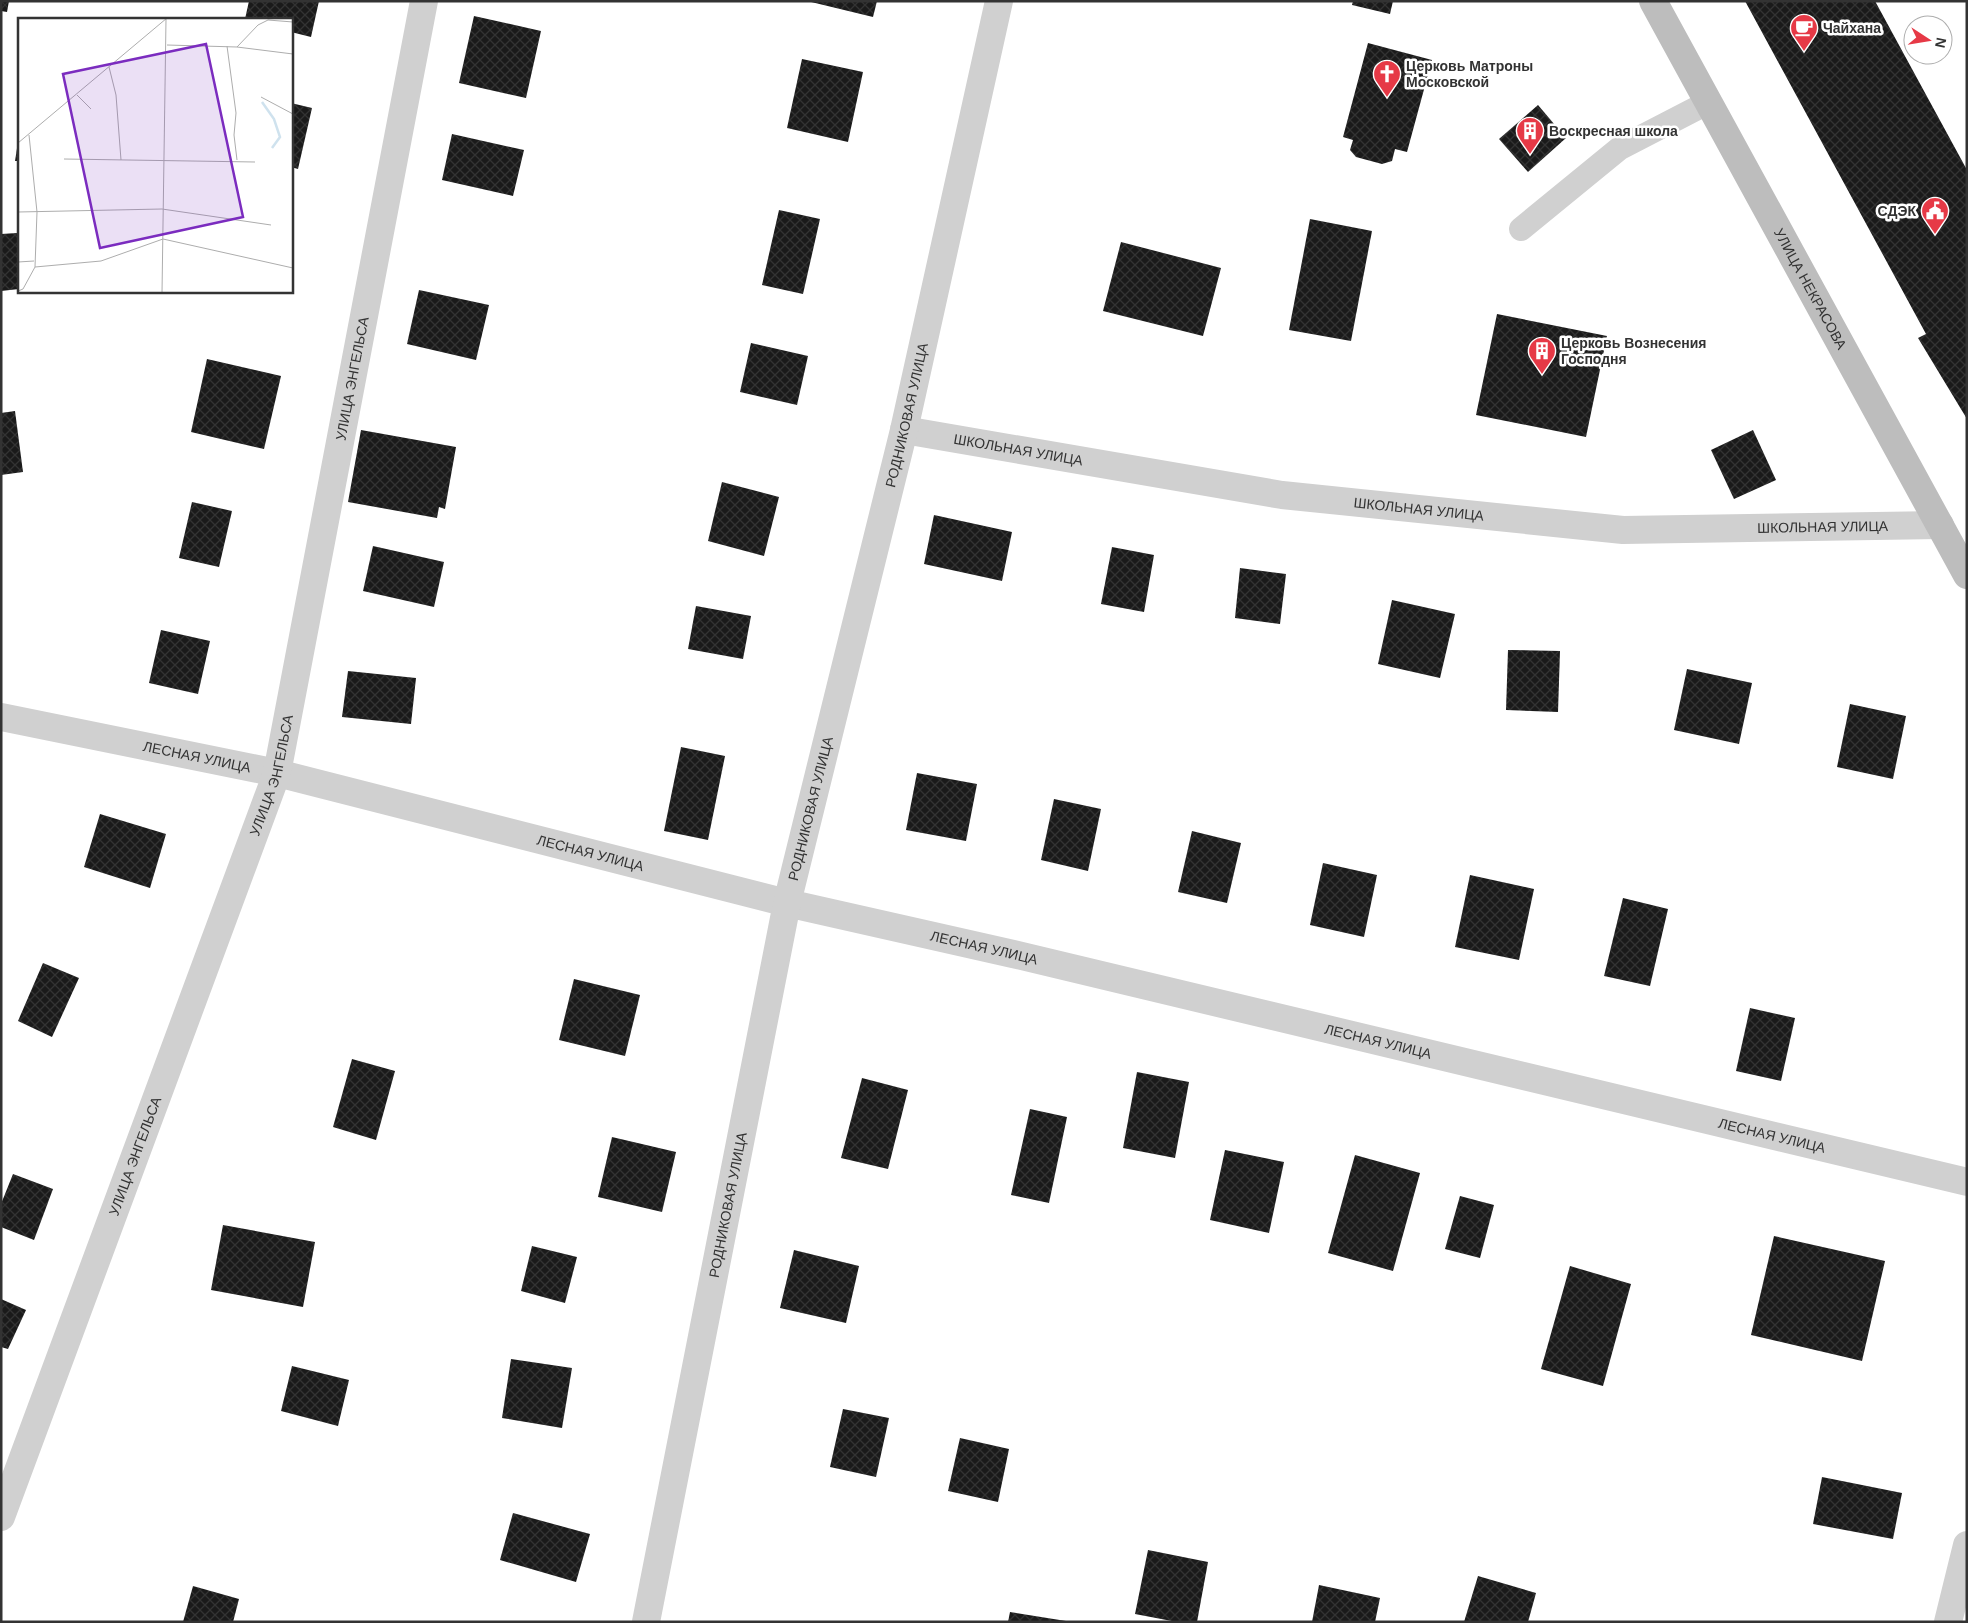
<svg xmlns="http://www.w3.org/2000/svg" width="1968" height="1623" viewBox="0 0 1968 1623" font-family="Helvetica,sans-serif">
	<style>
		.building { fill: url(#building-cross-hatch) }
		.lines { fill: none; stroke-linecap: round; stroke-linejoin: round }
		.lane { stroke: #d0d0d0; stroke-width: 24 }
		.street { stroke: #d0d0d0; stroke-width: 28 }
		.secondary { stroke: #bdbdbd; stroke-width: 28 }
		.labels { text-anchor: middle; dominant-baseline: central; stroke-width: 5; stroke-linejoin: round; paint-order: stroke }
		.poi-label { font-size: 14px; font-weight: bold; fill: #333; stroke: #fff; text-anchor: start }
		.street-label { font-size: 14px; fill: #333; stroke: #fff }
		.inset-river { fill: none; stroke: #cfe2ee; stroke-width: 2.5 }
		.inset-road { fill: none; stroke: #adadad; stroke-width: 1 }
		.view { fill: #7b2cbf; fill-opacity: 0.15; stroke: #7b2cbf; stroke-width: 2.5 }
		.inset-edge { fill: none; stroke: #333; stroke-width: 2.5 }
	</style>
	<defs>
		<pattern id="building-cross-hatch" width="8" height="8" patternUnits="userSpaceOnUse" patternTransform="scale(1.25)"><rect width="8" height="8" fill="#1a1a1a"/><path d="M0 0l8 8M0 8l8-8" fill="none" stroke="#333"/></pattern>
	</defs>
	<rect width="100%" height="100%" fill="#fff"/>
	<!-- building -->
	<g class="building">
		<path d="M1,1H9L7,12L1,11Z"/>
		<path d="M249,1H319L311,37L291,32V19H245Z"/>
		<path d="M807,1H877L873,17Z"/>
		<path d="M1353,1H1393L1390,14L1352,5Z"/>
		<path d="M1745,1H1875L1967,170V419L1918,338L1926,334Z"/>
		<path d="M474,16L541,31L526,98L459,83Z"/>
		<path d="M1368,43L1432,60L1407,152L1395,149L1392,161L1382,164L1356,157L1350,150L1353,140L1343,137Z"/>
		<path d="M802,59L863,72L848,142L787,128Z"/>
		<path d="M291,103L312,108L298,169L291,167Z"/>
		<path d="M1538,105L1566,138L1528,172L1499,139Z"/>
		<path d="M452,134L524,150L513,196L442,180Z"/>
		<path d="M18,142H19V161H15Z"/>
		<path d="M779,210L820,219L803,294L762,285Z"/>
		<path d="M1310,219L1372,231L1351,341L1289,330Z"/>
		<path d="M17,233L19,289L1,291V234Z"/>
		<path d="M1121,242L1221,268L1203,336L1103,311Z"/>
		<path d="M419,290L489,305L476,360L407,344Z"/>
		<path d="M1497,314L1607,336L1586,437L1476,415Z"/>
		<path d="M751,343L808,356L797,405L740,392Z"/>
		<path d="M207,359L281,376L264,449L191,432Z"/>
		<path d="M15,411L23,472L1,475V413Z"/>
		<path d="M361,430L456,447L445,509L439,507L437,518L348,502Z"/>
		<path d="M1753,430L1776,480L1734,499L1711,450Z"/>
		<path d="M722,482L779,497L764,556L708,541Z"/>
		<path d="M192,502L232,511L219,567L179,558Z"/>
		<path d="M934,515L1012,532L1002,581L924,564Z"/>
		<path d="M373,546L444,562L434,607L363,591Z"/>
		<path d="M1112,547L1154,555L1144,612L1101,604Z"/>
		<path d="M1240,568L1286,574L1280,624L1235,618Z"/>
		<path d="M1392,600L1455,614L1440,678L1378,664Z"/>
		<path d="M696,606L751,616L743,659L688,649Z"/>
		<path d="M161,630L210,641L198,694L149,683Z"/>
		<path d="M1508,650L1560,651L1558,712L1506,710Z"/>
		<path d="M1687,669L1752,683L1739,744L1674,730Z"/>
		<path d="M348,671L416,678L411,724L342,717Z"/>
		<path d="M1850,704L1906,716L1893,779L1837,767Z"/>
		<path d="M681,747L725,756L708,840L664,831Z"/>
		<path d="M917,773L977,784L966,841L906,830Z"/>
		<path d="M1054,799L1101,809L1088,871L1041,860Z"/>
		<path d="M100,814L166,834L150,888L84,867Z"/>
		<path d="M1192,831L1241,843L1227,903L1178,892Z"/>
		<path d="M1323,863L1377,875L1364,937L1310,925Z"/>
		<path d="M1470,875L1534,889L1519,960L1455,947Z"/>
		<path d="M1623,898L1668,909L1650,986L1604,976Z"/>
		<path d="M43,963L79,978L52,1037L18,1021Z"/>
		<path d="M574,979L640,995L625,1056L559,1040Z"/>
		<path d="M1750,1008L1795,1018L1781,1081L1736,1071Z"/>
		<path d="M352,1059L395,1071L376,1140L333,1127Z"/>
		<path d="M1137,1072L1189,1082L1175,1158L1123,1148Z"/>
		<path d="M862,1078L908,1090L888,1169L841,1158Z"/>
		<path d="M1030,1109L1067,1117L1049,1203L1011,1195Z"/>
		<path d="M612,1137L676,1152L662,1212L598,1197Z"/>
		<path d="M1225,1150L1284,1162L1269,1233L1210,1220Z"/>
		<path d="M1355,1155L1420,1173L1393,1271L1328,1253Z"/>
		<path d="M13,1174L53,1189L34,1240L1,1227V1204Z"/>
		<path d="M1460,1196L1494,1205L1480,1258L1445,1249Z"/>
		<path d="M223,1225L315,1242L303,1307L211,1290Z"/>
		<path d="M1774,1236L1885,1261L1862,1361L1751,1335Z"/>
		<path d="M532,1246L577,1257L565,1303L521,1291Z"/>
		<path d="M794,1250L859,1266L846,1323L780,1308Z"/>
		<path d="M1570,1266L1631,1284L1603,1386L1541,1369Z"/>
		<path d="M1,1299L26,1310L8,1349L1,1347Z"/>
		<path d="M511,1359L572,1368L562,1428L502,1418Z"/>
		<path d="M292,1366L349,1380L338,1426L281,1411Z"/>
		<path d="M843,1409L889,1418L876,1477L830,1467Z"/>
		<path d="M960,1438L1009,1449L998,1502L948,1491Z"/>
		<path d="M1822,1477L1902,1493L1893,1539L1813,1524Z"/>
		<path d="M513,1513L590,1534L576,1582L500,1560Z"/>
		<path d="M1148,1550L1208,1562L1197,1622H1177L1135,1614Z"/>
		<path d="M1478,1576L1536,1593L1528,1622H1464Z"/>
		<path d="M1319,1585L1380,1598L1375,1622H1312Z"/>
		<path d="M193,1586L239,1599L233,1622H183Z"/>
		<path d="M1010,1612L1066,1621V1622H1008Z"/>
	</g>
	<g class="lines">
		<!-- lane -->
		<path class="lane" d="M1521,229L1620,148L1707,103"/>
		<!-- street -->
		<g class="street">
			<path id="s1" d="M904,430L1282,495L1623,530L1940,525"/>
			<path id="s2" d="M1,717L277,773L787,903L1013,954L1967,1182"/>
			<path id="s3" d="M1,1517L277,773L424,1"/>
			<path id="s4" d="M646,1622L787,903L904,430L999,1"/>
			<path d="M1948,1622L1967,1545"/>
		</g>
		<!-- secondary -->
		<path class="secondary" id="s5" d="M1653,1L1967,575"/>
	</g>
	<!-- icons -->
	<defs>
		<symbol id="cafe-pin" viewBox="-11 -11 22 30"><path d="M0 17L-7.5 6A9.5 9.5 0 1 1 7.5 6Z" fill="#e63946" stroke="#fff"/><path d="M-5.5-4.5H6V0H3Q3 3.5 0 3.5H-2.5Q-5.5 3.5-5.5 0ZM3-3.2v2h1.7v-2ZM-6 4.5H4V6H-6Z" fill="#fff"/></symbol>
		<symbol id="church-pin" viewBox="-11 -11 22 30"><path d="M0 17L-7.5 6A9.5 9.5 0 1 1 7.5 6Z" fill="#e63946" stroke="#fff"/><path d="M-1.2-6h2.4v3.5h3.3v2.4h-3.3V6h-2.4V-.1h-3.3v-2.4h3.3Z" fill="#fff"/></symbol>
		<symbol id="building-pin" viewBox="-11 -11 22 30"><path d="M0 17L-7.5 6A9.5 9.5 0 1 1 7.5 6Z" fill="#e63946" stroke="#fff"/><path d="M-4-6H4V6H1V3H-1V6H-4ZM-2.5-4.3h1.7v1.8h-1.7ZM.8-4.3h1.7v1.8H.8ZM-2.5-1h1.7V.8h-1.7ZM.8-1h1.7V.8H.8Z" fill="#fff"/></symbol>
		<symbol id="civic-pin" viewBox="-11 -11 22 30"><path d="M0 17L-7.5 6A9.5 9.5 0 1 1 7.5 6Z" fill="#e63946" stroke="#fff"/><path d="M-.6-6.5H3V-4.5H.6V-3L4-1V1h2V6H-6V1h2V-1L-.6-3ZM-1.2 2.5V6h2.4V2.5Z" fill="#fff"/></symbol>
	</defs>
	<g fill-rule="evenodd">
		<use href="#cafe-pin" x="1788" y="12" width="32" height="43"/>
		<use href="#church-pin" x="1371" y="58" width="32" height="43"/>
		<use href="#building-pin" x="1514" y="115" width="32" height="43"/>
		<use href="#civic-pin" x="1919" y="195" width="32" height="43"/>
		<use href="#building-pin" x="1526" y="335" width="32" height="43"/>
	</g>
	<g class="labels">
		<!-- poi labels -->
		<g class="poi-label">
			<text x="1823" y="28">Чайхана</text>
			<text x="1406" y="66">Церковь Матроны<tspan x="1406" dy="16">Московской</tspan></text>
			<text x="1549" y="131">Воскресная школа</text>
			<text x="1916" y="211" text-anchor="end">СДЭК</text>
			<text x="1561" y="343">Церковь Вознесения<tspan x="1561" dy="16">Господня</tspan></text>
		</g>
		<!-- street labels -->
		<g class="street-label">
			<text stroke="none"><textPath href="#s5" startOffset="328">УЛИЦА НЕКРАСОВА</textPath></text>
			<text stroke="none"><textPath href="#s3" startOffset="1195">УЛИЦА ЭНГЕЛЬСА</textPath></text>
			<text stroke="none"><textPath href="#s4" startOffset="1235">РОДНИКОВАЯ УЛИЦА</textPath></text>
			<text stroke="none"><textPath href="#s1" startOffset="116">ШКОЛЬНАЯ УЛИЦА</textPath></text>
			<text stroke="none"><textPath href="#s1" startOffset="521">ШКОЛЬНАЯ УЛИЦА</textPath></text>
			<text stroke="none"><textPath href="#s1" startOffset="926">ШКОЛЬНАЯ УЛИЦА</textPath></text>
			<text stroke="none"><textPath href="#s2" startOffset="200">ЛЕСНАЯ УЛИЦА</textPath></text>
			<text stroke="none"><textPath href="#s3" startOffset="790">УЛИЦА ЭНГЕЛЬСА</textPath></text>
			<text stroke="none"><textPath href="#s4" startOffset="830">РОДНИКОВАЯ УЛИЦА</textPath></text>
			<text stroke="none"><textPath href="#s2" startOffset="605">ЛЕСНАЯ УЛИЦА</textPath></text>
			<text stroke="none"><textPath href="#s2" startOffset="1010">ЛЕСНАЯ УЛИЦА</textPath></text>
			<text stroke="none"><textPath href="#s2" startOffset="1415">ЛЕСНАЯ УЛИЦА</textPath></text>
			<text stroke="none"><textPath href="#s2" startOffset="1820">ЛЕСНАЯ УЛИЦА</textPath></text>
			<text stroke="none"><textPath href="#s3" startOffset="385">УЛИЦА ЭНГЕЛЬСА</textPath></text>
			<text stroke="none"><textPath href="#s4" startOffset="425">РОДНИКОВАЯ УЛИЦА</textPath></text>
		</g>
	</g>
	<!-- overview -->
	<g transform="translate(18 18)">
		<rect width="275" height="275" fill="#fff"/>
		<path class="inset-river" d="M244,84L256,101L262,119L254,130"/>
		<path class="inset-road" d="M149,27L219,29L275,36M209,28L218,95L216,117L219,142M219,29L240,7L250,2L275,4M91,49L98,77L103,142M59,77L73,91M243,79L275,96M0,125L149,0M46,141L237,144M0,194L144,191L253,207M0,244L16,243M17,249L83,243L145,221L275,250M0,273L5,271L17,249L19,194L11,117M144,275L148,1"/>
		<path class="view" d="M188,26L225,199L82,230L45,56Z"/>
		<rect width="275" height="275" class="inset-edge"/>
	</g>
	<!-- border -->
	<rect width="1968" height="1623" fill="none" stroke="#333333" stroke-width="5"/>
	<!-- north arrow -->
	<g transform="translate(1928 40) rotate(102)"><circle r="24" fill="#ffffff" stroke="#adadad"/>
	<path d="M0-4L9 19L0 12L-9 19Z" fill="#e63946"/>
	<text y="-8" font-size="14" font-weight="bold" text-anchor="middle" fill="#333333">N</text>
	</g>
</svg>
